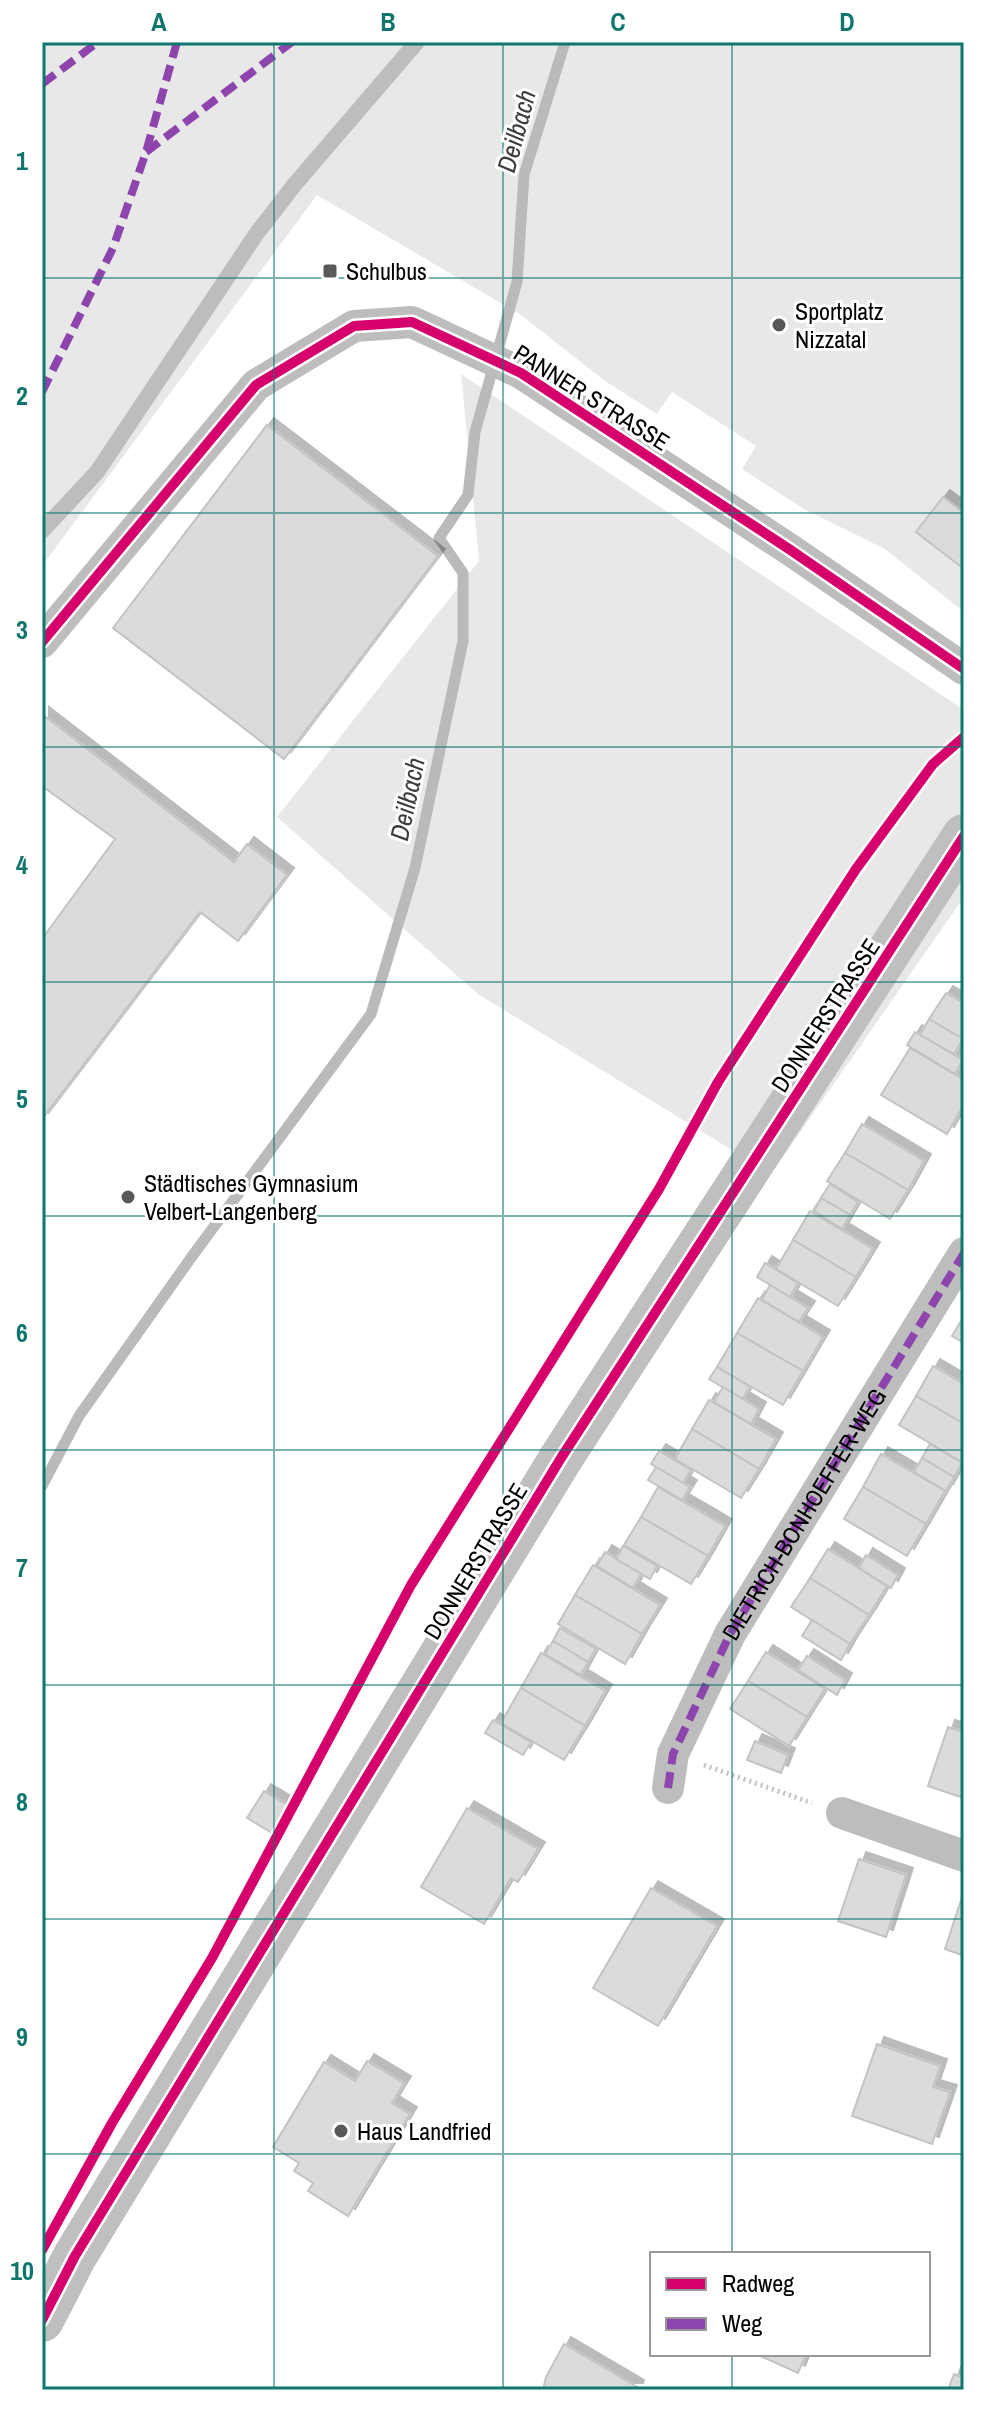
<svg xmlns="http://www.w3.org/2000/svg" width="1006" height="2432" viewBox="0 0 1006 2432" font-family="'Archivo Narrow',sans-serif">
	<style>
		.green { fill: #e8e8e8 }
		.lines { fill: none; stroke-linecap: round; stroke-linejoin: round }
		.stream { stroke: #bababa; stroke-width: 11 }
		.building { fill: #dbdbdb; stroke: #c3c3c3; stroke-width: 2; filter: url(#shadow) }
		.path { stroke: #c2c2c2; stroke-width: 5; stroke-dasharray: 2 4; stroke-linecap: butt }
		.service { stroke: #bdbdbd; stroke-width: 16 }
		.minor { stroke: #bdbdbd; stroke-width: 32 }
		.secondary { stroke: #bfbfbf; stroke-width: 44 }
		.quiet { stroke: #8e44ad; stroke-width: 8; stroke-dasharray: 16 8; stroke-linecap: butt }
		.cycleway-casing { stroke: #fff; stroke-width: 15 }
		.cycleway { stroke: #d6006c; stroke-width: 10 }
		.grid { fill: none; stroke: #0f766e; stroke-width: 2; stroke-opacity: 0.55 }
		.poi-dot { fill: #595959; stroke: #fff; stroke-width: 3 }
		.labels { text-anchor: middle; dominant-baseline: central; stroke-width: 6; stroke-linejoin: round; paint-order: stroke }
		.poi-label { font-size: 24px; fill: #000; stroke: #fff; text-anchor: start }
		.street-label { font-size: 24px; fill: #000; stroke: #fff }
		.water-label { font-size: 26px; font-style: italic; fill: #3d3d3d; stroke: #fff }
		.neatline { fill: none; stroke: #0f766e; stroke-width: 3 }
		.grid-label { font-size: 26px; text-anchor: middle; font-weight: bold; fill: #0f766e }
	</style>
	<defs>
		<filter id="shadow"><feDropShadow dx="7" dy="-7" stdDeviation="0" flood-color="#0004"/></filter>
	</defs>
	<rect width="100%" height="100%" fill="#fff"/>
	<!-- green -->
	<g class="green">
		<path d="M42,42H964V612L885,549L804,509L742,469L756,446L672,392L657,414L605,381L521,315L317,195L42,566Z"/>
		<path d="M461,374L964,710V897L771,1174L478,994L277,817L479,561Z"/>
	</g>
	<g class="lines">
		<!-- stream -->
		<path class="stream" d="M42,1486L79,1416L193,1255L371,1014L415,868L463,641V573L439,538L468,495L475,432L517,282L524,175L565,42"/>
	</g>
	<!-- building -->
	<g class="building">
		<path d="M267,425L438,556L284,759L113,628Z"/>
		<path d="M943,497L964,513V569L916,532Z"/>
		<path d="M42,714L234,862L247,844L287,875L238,941L200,912L42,1119V939L115,839L42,786Z"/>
		<path d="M946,993L964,1003L963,1039L929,1019Z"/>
		<path d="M929,1019L963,1039L954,1054L920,1035Z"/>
		<path d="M915,1032L963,1060L955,1074L907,1045Z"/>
		<path d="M910,1048L964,1080V1104L947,1134L881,1095Z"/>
		<path d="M862,1124L924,1161L908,1190L845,1153Z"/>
		<path d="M845,1153L908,1190L890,1219L827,1181Z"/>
		<path d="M830,1184L858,1202L850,1215L821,1198Z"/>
		<path d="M821,1198L850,1215L842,1229L814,1211Z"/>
		<path d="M810,1211L873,1249L856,1277L793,1240Z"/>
		<path d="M793,1240L856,1277L838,1306L776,1269Z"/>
		<path d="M765,1263L798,1283L790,1297L757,1277Z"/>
		<path d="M770,1285L808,1308L799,1322L762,1300Z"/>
		<path d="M758,1298L823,1337L803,1371L737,1333Z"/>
		<path d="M964,1316V1343L952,1336Z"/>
		<path d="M737,1333L803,1371L783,1405L717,1367Z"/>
		<path d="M933,1366L964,1384V1424L916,1396Z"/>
		<path d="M717,1367L750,1387L742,1399L709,1379Z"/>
		<path d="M723,1387L759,1409L751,1424L714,1402Z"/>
		<path d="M916,1396L964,1424L962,1462L899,1425Z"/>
		<path d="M709,1400L776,1439L759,1469L692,1429Z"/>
		<path d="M692,1429L759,1469L741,1498L675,1459Z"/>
		<path d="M930,1444L962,1463L954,1477L922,1458Z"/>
		<path d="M659,1451L691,1470L683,1483L651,1464Z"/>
		<path d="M881,1454L945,1491L926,1524L863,1487Z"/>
		<path d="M922,1458L954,1477L946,1491L914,1472Z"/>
		<path d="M656,1467L690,1487L682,1500L648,1480Z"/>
		<path d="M658,1487L725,1526L708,1556L641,1517Z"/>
		<path d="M863,1487L926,1524L907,1556L844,1519Z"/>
		<path d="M641,1517L708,1556L691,1584L624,1545Z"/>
		<path d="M623,1546L657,1566L650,1579L616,1559Z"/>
		<path d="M828,1549L887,1586L869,1615L810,1578Z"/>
		<path d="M605,1552L641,1574L633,1588L597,1566Z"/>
		<path d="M866,1555L898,1575L891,1588L859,1568Z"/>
		<path d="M593,1565L660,1605L642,1634L575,1595Z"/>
		<path d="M810,1578L869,1615L850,1644L791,1607Z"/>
		<path d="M575,1595L642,1634L625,1664L558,1624Z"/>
		<path d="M812,1620L850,1644L841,1660L802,1636Z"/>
		<path d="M560,1628L596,1649L588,1662L553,1641Z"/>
		<path d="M553,1641L588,1662L581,1675L545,1654Z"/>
		<path d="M766,1652L825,1689L807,1717L748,1681Z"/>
		<path d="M541,1653L605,1691L585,1726L521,1688Z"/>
		<path d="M807,1656L845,1680L837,1695L798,1670Z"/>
		<path d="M748,1681L807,1717L789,1746L730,1709Z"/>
		<path d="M521,1688L585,1726L564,1760L501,1723Z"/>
		<path d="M493,1720L531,1742L523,1755L485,1733Z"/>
		<path d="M948,1727L964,1732V1798L928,1786Z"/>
		<path d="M755,1741L788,1755L781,1773L747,1760Z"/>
		<path d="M264,1791L289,1806L272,1833L247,1818Z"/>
		<path d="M467,1808L538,1849L518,1882L511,1878L484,1924L421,1887Z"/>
		<path d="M859,1859L906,1875L886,1937L838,1921Z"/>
		<path d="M651,1888L717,1926L658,2026L593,1988Z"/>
		<path d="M963,1894L964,1895V1956L945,1949Z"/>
		<path d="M877,2044L940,2066L933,2087L950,2092L932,2144L852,2116Z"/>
		<path d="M367,2061L404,2083L392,2103L410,2114L348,2216L308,2191L313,2183L294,2171L299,2163L273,2147L324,2062L355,2081Z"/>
		<path d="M564,2344L637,2387L636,2390H543L546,2377Z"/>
		<path d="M756,2354H806L798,2373Z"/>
		<path d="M954,2374L964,2378V2390H948Z"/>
	</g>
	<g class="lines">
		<!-- path -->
		<path class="path" d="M704,1765L812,1803"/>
		<!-- service -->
		<path class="service" d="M42,531L97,472L257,233L295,184L417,42"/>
		<!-- minor -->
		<g class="minor">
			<path d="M42,642L256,385L354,326L412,322L521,373L789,549L964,669"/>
			<path id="s1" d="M668,1788L673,1754L730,1634L964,1253"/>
			<path d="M842,1813L964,1856"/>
		</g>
		<!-- secondary -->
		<path class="secondary" d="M42,2320L75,2256L561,1458L964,836"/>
		<!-- quiet -->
		<g class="quiet">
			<path d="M42,84L98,42"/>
			<path d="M146,152L292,42"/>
			<path d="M42,392L113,248L146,152L177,42"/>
			<path d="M668,1788L673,1754L730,1634L964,1253"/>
		</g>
		<defs>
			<g id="cycleway">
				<path d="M42,642L256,385L354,326L412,322L521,373L789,549L964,669"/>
				<path d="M42,2250L112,2123L212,1958L411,1585L659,1189L718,1082L856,869L933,764L964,737"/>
				<path d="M42,2320L75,2256L561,1458L964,836"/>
			</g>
		</defs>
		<!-- cycleway casing -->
		<use href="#cycleway" class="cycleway-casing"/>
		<!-- cycleway -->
		<use href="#cycleway" class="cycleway"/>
	</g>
	<!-- grid -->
	<path class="grid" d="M274,42V2390M503,42V2390M732,42V2254M42,278H964M42,513H964M42,747H964M42,982H964M42,1216H964M42,1450H964M42,1685H964M42,1919H964M42,2154H964M732,2354V2390"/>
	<!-- markers -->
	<g class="poi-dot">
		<rect x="322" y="263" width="16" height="16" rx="4"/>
		<circle cx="779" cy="325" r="8"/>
		<circle cx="128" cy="1197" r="8"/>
		<circle cx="341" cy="2131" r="8"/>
	</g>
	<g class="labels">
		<!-- poi labels -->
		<g class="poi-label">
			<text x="346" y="271">Schulbus</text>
			<text x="795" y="311">Sportplatz<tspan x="795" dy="28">Nizzatal</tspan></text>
			<text x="144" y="1183">Städtisches Gymnasium<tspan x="144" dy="28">Velbert-Langenberg</tspan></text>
			<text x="357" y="2131">Haus Landfried</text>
		</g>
		<!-- street labels -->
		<g class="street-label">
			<text transform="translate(592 397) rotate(32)">PANNER STRASSE</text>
			<text transform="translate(825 1015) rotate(-57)">DONNERSTRASSE</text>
			<text stroke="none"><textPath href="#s1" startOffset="308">DIETRICH-BONHOEFFER-WEG</textPath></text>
			<text transform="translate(475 1561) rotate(-59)">DONNERSTRASSE</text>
		</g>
		<!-- water labels -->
		<g class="water-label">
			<text transform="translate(516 131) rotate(-75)">Deilbach</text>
			<text transform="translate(407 799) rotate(-78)">Deilbach</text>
		</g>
	</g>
	<!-- border -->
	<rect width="1006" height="2432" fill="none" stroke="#ffffff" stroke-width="88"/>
	<!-- legend -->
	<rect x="650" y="2252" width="280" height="104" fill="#ffffff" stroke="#999999" stroke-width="2"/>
	<rect x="666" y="2278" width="40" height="12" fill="#d6006c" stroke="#999999" stroke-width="2"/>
	<text x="722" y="2292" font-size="24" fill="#000000">Radweg</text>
	<rect x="666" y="2318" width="40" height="12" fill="#8e44ad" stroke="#999999" stroke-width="2"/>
	<text x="722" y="2332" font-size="24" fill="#000000">Weg</text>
	<rect x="44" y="44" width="918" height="2344" class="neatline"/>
	<g class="grid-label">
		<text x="159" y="31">A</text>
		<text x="388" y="31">B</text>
		<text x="618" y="31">C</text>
		<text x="847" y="31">D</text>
		<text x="22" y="170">1</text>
		<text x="22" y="405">2</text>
		<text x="22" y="639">3</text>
		<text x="22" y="874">4</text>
		<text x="22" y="1108">5</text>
		<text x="22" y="1342">6</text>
		<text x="22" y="1577">7</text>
		<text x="22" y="1811">8</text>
		<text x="22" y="2046">9</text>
		<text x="22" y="2280">10</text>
	</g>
</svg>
